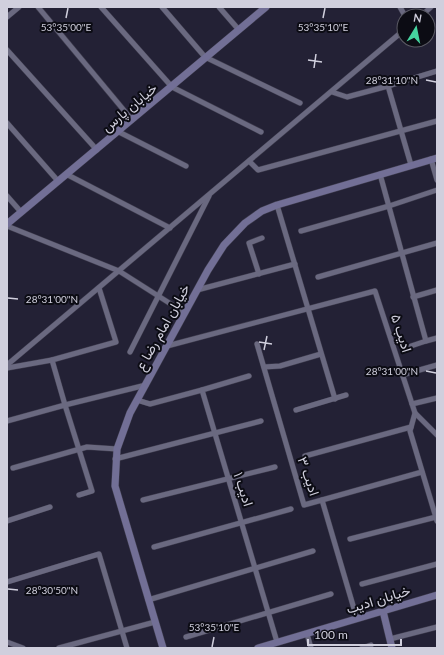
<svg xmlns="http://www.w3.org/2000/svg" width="444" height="655" viewBox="0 0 444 655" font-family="Lato,Vazirmatn,sans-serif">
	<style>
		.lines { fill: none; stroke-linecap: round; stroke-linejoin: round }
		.street-casing { stroke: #3f3d4e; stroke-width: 6 }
		.secondary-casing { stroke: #3f3d4e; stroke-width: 8 }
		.street { stroke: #6a6980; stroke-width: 5 }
		.secondary { stroke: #726f96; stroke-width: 7 }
		.ticks { fill: none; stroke: #d0cfdd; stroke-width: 1.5 }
		.labels { text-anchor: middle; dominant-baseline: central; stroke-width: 4; stroke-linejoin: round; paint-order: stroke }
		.street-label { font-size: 14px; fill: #d0cfdd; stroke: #0c0c14 }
		.ticks-label { font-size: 10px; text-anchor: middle; fill: #d0cfdd; stroke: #0c0c14; stroke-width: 4; stroke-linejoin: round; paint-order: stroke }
	</style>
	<rect width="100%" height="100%" fill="#232135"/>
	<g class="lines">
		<defs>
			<g id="street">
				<path d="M38,7L132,120"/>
				<path d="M101,7L172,87L261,132"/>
				<path d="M162,7L205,57L300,103"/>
				<path d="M219,7L239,30"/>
				<path d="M400,7L405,16"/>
				<path d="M421,16L431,7"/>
				<path d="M7,17L19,7"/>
				<path d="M7,50L97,150"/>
				<path d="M332,92L347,97L388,86"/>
				<path d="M7,123L58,181"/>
				<path d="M119,132L186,166"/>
				<path d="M431,159L437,180"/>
				<path d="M249,161L258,170L437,121"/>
				<path d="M411,165L388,86L437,71"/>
				<path d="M66,174L170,228"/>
				<path d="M380,174L426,341L411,346"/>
				<path d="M7,196L21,212"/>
				<path d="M277,205L335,399"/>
				<path d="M7,226L119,271L185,313"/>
				<path d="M301,231L389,206L437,190"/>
				<path d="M259,274L249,243L262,238"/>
				<path d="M318,277L437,243"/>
				<path d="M99,288L116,342L52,360L65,405L146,385"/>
				<path d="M197,290L295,264"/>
				<path d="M413,297L437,290"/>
				<path d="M426,341L437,338"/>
				<path d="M257,344L304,505L322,500L357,619"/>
				<path d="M167,346L375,291L415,413L410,431L437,521"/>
				<path d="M130,352L209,196"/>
				<path d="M7,365L404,30"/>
				<path d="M264,367L280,366L321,354"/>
				<path d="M7,368L52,360"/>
				<path d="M402,375L437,365"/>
				<path d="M249,376L202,390L277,642"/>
				<path d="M137,400L150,404L202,390"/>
				<path d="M412,404L437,398"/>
				<path d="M296,410L346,395"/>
				<path d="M415,413L437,435"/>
				<path d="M7,421L65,405L92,491L79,495"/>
				<path d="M305,456L411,427"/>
				<path d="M115,459L261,421"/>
				<path d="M13,468L87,447L117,449"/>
				<path d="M143,500L275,467"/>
				<path d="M322,500L422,472"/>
				<path d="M7,521L50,507"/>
				<path d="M350,539L436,517"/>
				<path d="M154,547L291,509"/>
				<path d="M7,582L99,554L127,648"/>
				<path d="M362,584L437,564"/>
				<path d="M148,600L313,551"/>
				<path d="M307,634L311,648"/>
				<path d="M186,637L331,594"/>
				<path d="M390,639L437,627"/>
				<path d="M7,642L23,648"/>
				<path d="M59,648L155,622"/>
				<path d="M362,648L371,645"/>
			</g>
			<g id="secondary">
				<path d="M7,224L266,7"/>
				<path d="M383,611L392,648"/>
				<path d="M163,648L115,486L117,449L130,413L208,270L224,245L245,223L262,211L277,205L437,158"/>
				<path d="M258,648L437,595"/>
			</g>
		</defs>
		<!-- street casing -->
		<use href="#street" class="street-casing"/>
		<!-- secondary casing -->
		<use href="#secondary" class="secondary-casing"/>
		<!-- street -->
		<use href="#street" class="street"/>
		<!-- secondary -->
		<use href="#secondary" class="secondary"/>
	</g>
	<!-- ticks -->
	<path class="ticks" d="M66,18L68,8M323,18L325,8M308,60L322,62M314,68L316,54M426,80L436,82M8,298L18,299M259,342L272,344M264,350L267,336M426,371L436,373M8,589L18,590M212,647L214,637"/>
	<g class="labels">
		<!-- street labels -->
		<g class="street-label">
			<text transform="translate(129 107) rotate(-40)">خیابان پارس</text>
			<text transform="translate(162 327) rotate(-61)">خیابان امام رضا ع</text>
			<text transform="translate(402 333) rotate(72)">ادیب ۵</text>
			<text transform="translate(309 476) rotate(71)">ادیب ۳</text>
			<text transform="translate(244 489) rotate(72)">ادیب ۱</text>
			<text transform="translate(378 599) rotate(-17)">خیابان ادیب</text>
		</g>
	</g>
	<g class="ticks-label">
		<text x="66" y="31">53°35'00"E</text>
		<text x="323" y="31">53°35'10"E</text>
		<text x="392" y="84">28°31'10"N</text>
		<text x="52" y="303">28°31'00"N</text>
		<text x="392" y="375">28°31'00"N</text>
		<text x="52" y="594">28°30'50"N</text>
		<text x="214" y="631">53°35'10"E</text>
	</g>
	<!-- border -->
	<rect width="444" height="655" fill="none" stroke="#d0cfdd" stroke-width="16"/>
	<!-- north arrow -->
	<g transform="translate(416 28) rotate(10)"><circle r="19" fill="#0c0c14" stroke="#5a5a64"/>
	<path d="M0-3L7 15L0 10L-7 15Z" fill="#45d49f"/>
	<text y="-6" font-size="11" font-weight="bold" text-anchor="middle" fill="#d0cfdd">N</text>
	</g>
	<!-- scale -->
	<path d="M308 639v6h93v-6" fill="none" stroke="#d0cfdd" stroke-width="2"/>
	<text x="314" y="639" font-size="12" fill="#d0cfdd" stroke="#0c0c14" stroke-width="3" paint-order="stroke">100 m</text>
</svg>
